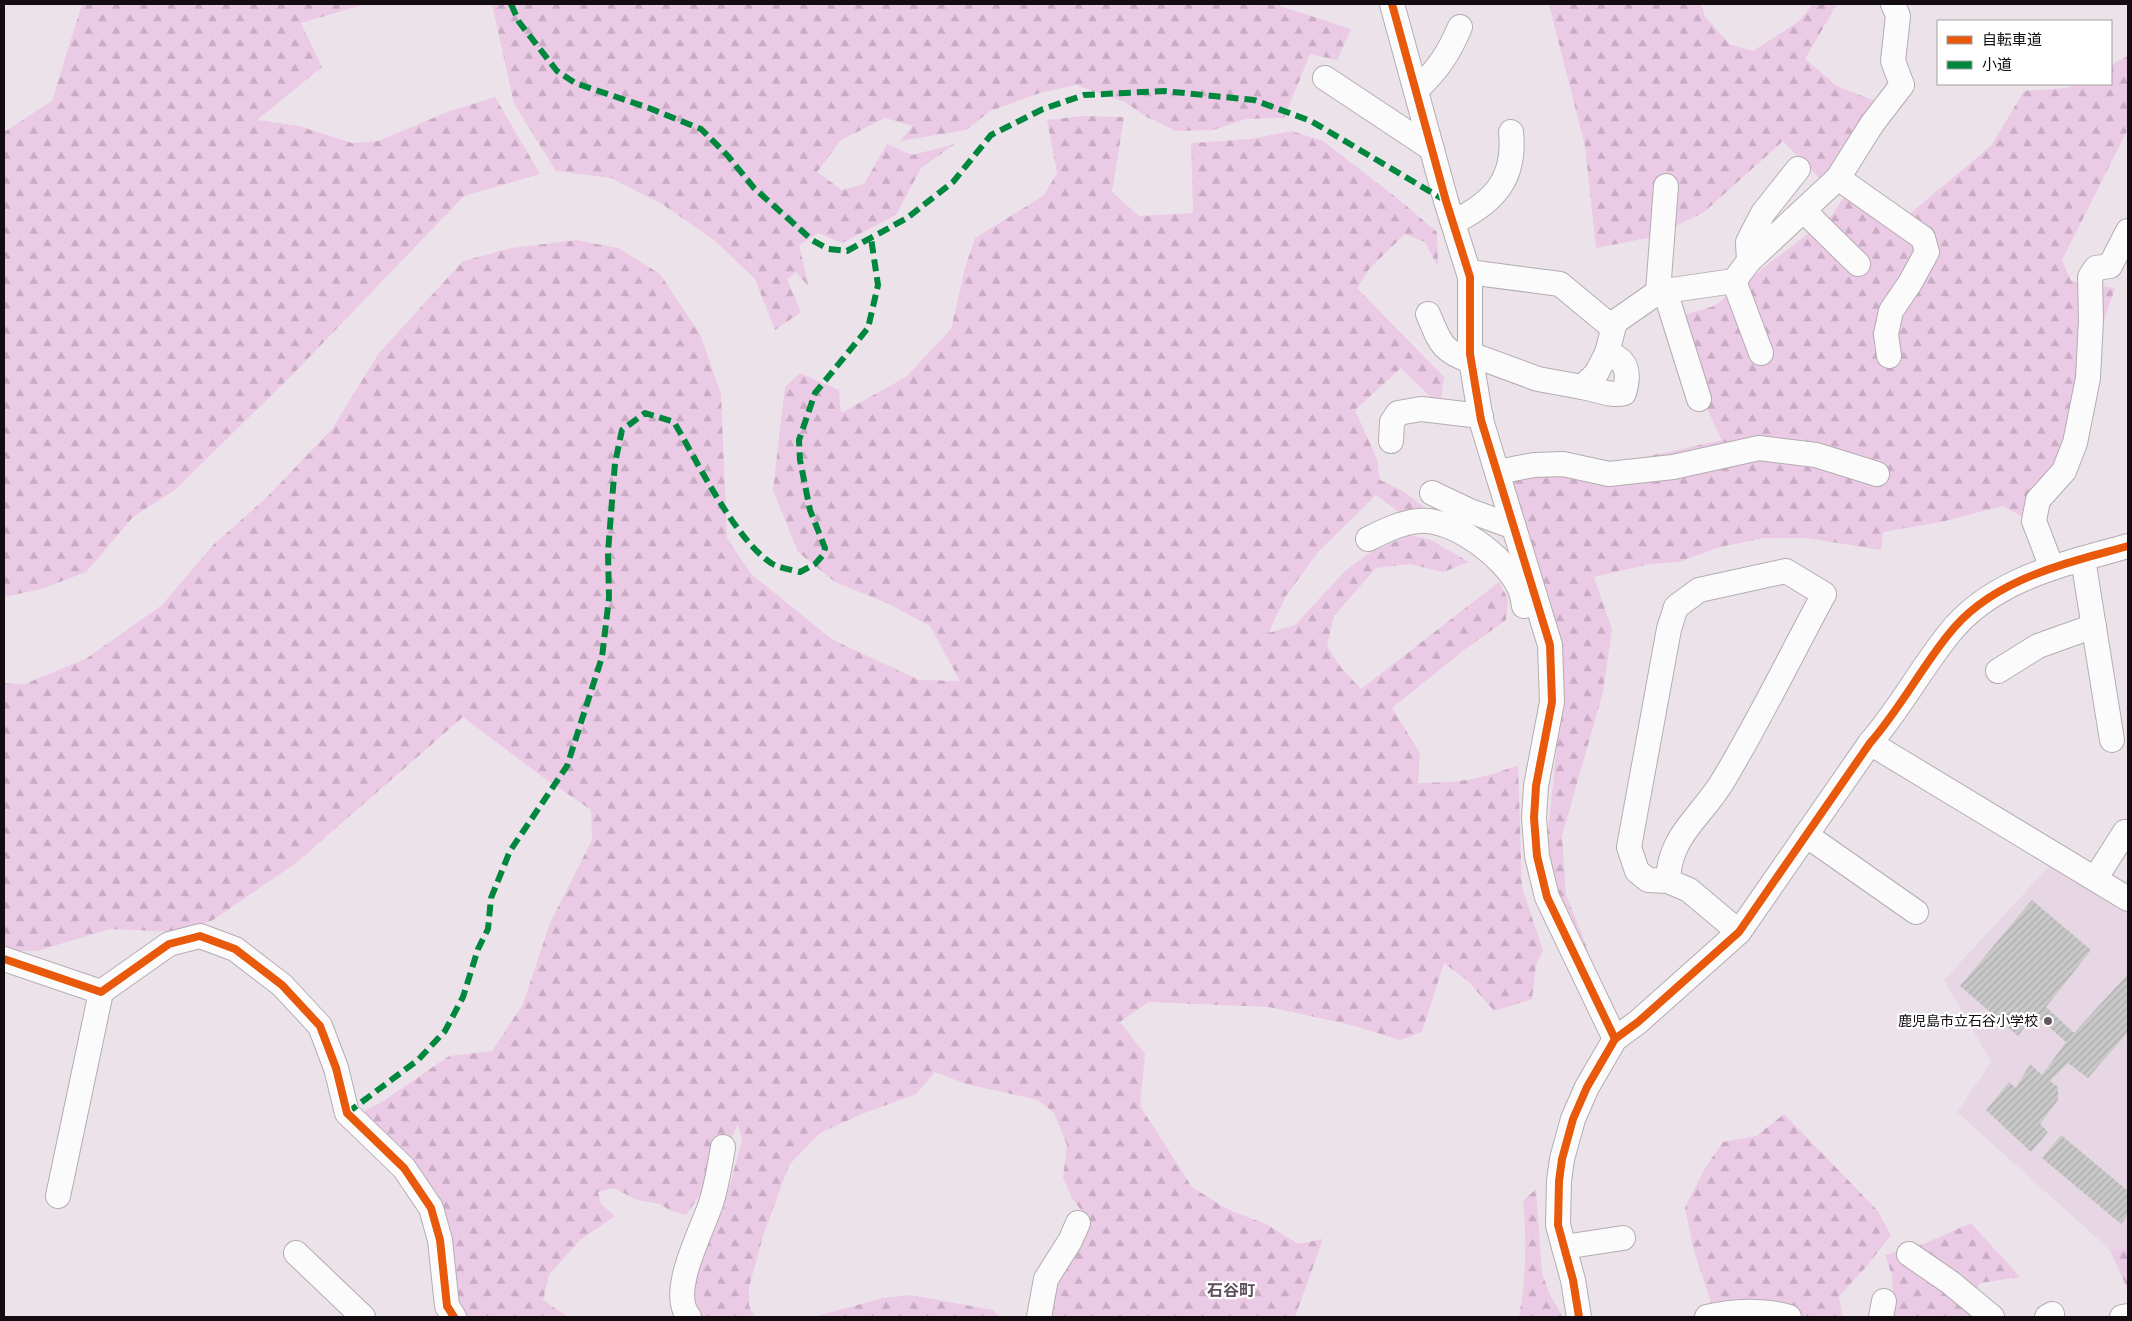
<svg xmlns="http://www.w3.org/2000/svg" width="2132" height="1321" viewBox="0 0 2132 1321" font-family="'IBM Plex Sans','Noto Sans JP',sans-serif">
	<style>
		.built { fill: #e7d7e4 }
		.forest { fill: url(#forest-firs) }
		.building { fill: url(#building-hatch) }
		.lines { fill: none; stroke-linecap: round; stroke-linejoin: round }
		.minor-casing { stroke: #b3acb1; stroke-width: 26 }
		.minor { stroke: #fcfbfc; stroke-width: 24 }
		.quiet { stroke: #00873e; stroke-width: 6; stroke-dasharray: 12 6; stroke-linecap: butt }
		.cycleway-casing { stroke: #fff; stroke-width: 11 }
		.cycleway { stroke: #e8590c; stroke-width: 8 }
		.poi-dot { fill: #5f585e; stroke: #fff; stroke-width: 2 }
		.labels { text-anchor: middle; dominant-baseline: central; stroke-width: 4.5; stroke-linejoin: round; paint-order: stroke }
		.poi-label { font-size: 14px; fill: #130d12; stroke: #fff; text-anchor: end }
		.quarter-label { font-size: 16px; font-weight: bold; fill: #5c4e5a; stroke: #fff }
	</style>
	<defs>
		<pattern id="forest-firs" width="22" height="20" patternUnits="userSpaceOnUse" patternTransform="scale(1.25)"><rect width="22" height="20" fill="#ebcae6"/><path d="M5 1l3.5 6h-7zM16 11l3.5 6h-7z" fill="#c9acc4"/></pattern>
		<pattern id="building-hatch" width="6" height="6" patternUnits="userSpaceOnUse" patternTransform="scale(1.25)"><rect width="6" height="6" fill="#c9c8c9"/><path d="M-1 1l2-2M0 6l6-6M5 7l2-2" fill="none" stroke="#acabac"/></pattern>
	</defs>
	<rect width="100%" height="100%" fill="#ece3ea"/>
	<!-- built -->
	<path class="built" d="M2052,863L2128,914V1248L2110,1250L1957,1112L1991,1062L1944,980Z"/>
	<!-- forest -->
	<g class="forest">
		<path d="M82,4H366L301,23L322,67L257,120L299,126L352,143L378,141L450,111L495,97L540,174L464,196L294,373L176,489L133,517L86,572L41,589L4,597V132L52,101Z"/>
		<path d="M492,4H1281L1280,6L1351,29L1337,60L1310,54L1284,118L1246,119L1213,130L1175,131L1145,116L1125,102L1076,85L1040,93L990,111L966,130L900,141L913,126L885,118L841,140L817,172L842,190L864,184L887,144L912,155L955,144L921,168L896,215L842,243L818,233L799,245L809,287L796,272L787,279L801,312L775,330L755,279L714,240L662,204L611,178L556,171L514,104Z"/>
		<path d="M1549,4H1701L1705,16L1729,44L1753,51L1798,22L1813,4H1837L1805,59L1837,86L1880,103L1828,187L1783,141L1703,213L1653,237L1596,248L1585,146Z"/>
		<path d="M2128,56V129L2062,260L2071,281L2115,288L2043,500L2026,519L2003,506L1941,522L1883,532L1881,550L1806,538H1764L1720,547L1679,562L1650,564L1594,577L1612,629L1603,692L1562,836L1566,895L1585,942L1604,999L1550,893L1547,840L1558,736L1554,646L1498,459L1584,468L1664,453L1722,440L1665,321L1714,306L1832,215L1846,194L1895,226L1991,146L2024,91L2067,88L2075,84H2111V65Z"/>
		<path d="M1082,116L1124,117L1112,192L1139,216L1193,213L1191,143L1250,139L1292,131L1323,141L1397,198L1437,232L1438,267L1425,242L1405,234L1369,269L1357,288L1444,377L1440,406L1401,368L1355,410L1377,459L1380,480L1403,491L1466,539L1409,520L1376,495L1319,551L1286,596L1268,633L1295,625L1345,571L1372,551L1410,535L1431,540L1469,562L1443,572L1409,564L1376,568L1334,616L1327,646L1342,669L1361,689L1499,582L1508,599L1506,620L1464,650L1392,708L1420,753L1418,783C1458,783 1480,780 1518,765L1522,887L1543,951L1536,965L1532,999L1494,1011L1469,982L1444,963L1422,1032L1400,1040L1351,1025L1269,1007L1148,1002L1120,1022L1145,1054L1140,1106L1192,1187L1227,1209L1268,1225L1298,1244L1323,1239L1295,1317H1042V1307L1087,1218L1072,1198L1063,1178L1067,1145L1054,1113L1038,1100L966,1084L935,1072L916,1094L862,1114L820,1133L789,1165L763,1236L749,1287V1306L755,1317H690L701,1234L722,1213L742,1141L738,1124L716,1172L686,1215L671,1211L660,1204L637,1200L614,1188L598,1192L601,1204L615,1216L580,1240L549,1275L543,1300L568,1317H456L427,1228L380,1143L359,1114L385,1100L449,1056L492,1051L523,1004L550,923L592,840L591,810L540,775L463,717L296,863L213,920L180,932L110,929L37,951H4V683L25,684L87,658L162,605L213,545L267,497L332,429L379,353L463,261L512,248L576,240L618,248L660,274L700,334L721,394L727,538L751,574L833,640L919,680L960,681L930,626L889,604L835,582L798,552L773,490L785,387L800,373L839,390L841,413L906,377L951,329L965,268L975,238L1043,196L1057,173L1047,120Z"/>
		<path d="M1784,1114L1877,1210L1891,1235L1866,1267L1839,1296L1842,1315L1847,1317H1744L1711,1303L1693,1247L1685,1208L1705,1168L1723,1142L1756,1136Z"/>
		<path d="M1536,1189L1542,1273L1549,1293L1563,1317H1519C1526,1278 1527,1241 1523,1201Z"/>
		<path d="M1971,1223L2020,1277L1980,1283L1970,1301L1987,1317H1873L1893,1300L1892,1275L1885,1255L1921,1245Z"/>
		<path d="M2128,1248V1290L2110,1250Z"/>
		<path d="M911,1295L993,1310L999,1317H813L883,1298Z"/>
	</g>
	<!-- building -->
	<g class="building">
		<path d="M2032,900L2091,950L2046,1007L2074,1033L2128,974V1032L2088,1078L2068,1063L2050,1081L2058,1087V1100L2040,1124L2048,1132L2031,1152L1986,1110L2009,1082L2016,1088L2030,1064L2042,1075L2066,1042L2034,1014L2018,1036L1960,986Z"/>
		<path d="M2061,1135L2128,1191V1215L2121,1224L2042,1158Z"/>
	</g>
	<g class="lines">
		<defs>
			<g id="minor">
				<path d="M1392,4L1446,201L1470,277V354L1481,420L1550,645L1552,702L1536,786L1534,818L1537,856L1547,897L1615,1039"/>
				<path d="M1325,78L1432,149"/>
				<path d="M1416,90C1437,71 1449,53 1460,27"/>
				<path d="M1838,178L1923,238L1927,252L1910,283L1891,311L1886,334L1889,356"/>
				<path d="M1805,212L1858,264"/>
				<path d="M1454,222C1494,202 1516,179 1511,132"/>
				<path d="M1749,261L1748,242L1763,213L1798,169"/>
				<path d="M1469,272L1560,284L1613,328"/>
				<path d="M1734,281L1761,353"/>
				<path d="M1665,291L1699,399"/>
				<path d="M1658,292L1666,186"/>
				<path d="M1428,314C1440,342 1441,351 1471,361"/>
				<path d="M1470,354L1538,379L1582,387L1596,374L1607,353L1615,322L1658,292L1734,281L1749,261L1838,178L1872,124L1902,85L1893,61L1898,16L1893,4"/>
				<path d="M1582,387C1596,389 1611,397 1624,393C1630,373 1628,360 1607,353"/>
				<path d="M1391,441L1392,422L1398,413L1421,409L1481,416"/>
				<path d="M1497,472L1534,465L1563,464L1609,474L1673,467L1759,448L1816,455L1877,474"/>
				<path d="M1432,493L1470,511L1514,527"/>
				<path d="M1368,539C1384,531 1400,523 1418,521C1452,517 1505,557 1519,587C1522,593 1523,600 1524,606"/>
				<path d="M2083,559L2112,740"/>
				<path d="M2052,568L2034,521L2038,500L2064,471L2075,443L2088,378L2091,320L2090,277L2096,268L2110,266L2128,231"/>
				<path d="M1998,671L2038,646L2094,626"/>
				<path d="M1870,743L2128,899"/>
				<path d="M1806,835L1916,912"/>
				<path d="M2095,879L2125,832"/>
				<path d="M1668,881C1669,834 1703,816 1724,779C1760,719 1791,655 1824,594L1786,571L1699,590L1676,607L1669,629L1629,847L1637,871L1648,880L1668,881L1689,890L1739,932"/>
				<path d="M4,959L101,992L169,944L200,936L235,949L282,985L320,1026L336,1068L347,1113L404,1168L431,1208L440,1240L447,1306L454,1317"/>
				<path d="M58,1196L101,992"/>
				<path d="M1564,1247L1623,1238"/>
				<path d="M296,1253L363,1317"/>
				<path d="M1909,1254L1951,1283L1992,1317"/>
				<path d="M689,1317C667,1292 704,1228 712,1200C717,1183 720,1165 723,1147"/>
				<path d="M1039,1317L1046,1279L1070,1241L1078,1223"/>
				<path d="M1579,1317L1573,1280L1558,1225L1559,1181L1562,1159L1573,1119L1587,1087L1615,1039L1638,1022L1739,932L1870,743C1899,710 1920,670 1948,635C1991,579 2064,564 2128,546"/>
				<path d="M1707,1317C1732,1311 1764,1309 1789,1317"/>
				<path d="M1881,1317L1884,1301"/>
				<path d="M2047,1317L2052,1314"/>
				<path d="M2122,1317L2128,1316"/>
			</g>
		</defs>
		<!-- minor casing -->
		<use href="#minor" class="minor-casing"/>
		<!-- minor -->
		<use href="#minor" class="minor"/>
		<!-- quiet -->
		<g class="quiet">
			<path d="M511,4L519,22L557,71L575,83L649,108L701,129L728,156L754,188L812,240L828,249L847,251L907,218L953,182L991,135L1043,109L1084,95L1164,91L1254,100L1311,121L1446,201"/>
			<path d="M347,1113L418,1060L445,1031L463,997L478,949L488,929L491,898L510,851L567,766L602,657L609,598L608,552L615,463L622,430L645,413L674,422C697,461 734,538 771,563C779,568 792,570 800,572L815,564L823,555L825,548L810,510L800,460L799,440L815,393L868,328L878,285L871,238"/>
		</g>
		<defs>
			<g id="cycleway">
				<path d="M1392,4L1446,201L1470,277V354L1481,420L1550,645L1552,702L1536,786L1534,818L1537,856L1547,897L1615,1039"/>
				<path d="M4,959L101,992L169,944L200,936L235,949L282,985L320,1026L336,1068L347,1113L404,1168L431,1208L440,1240L447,1306L454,1317"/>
				<path d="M1579,1317L1573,1280L1558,1225L1559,1181L1562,1159L1573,1119L1587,1087L1615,1039L1638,1022L1739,932L1870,743C1899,710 1920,670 1948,635C1991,579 2064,564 2128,546"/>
			</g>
		</defs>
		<!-- cycleway casing -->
		<use href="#cycleway" class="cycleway-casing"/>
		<!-- cycleway -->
		<use href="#cycleway" class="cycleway"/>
	</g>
	<!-- markers -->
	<circle class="poi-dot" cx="2048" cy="1021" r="5"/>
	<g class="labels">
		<!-- poi labels -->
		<g class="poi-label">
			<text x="2038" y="1021">鹿児島市立石谷小学校</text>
		</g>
		<!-- quarter labels -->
		<g class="quarter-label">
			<text x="1231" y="1290">石谷町</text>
		</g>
	</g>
	<!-- border -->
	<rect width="2132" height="1321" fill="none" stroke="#130d12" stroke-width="10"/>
	<!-- legend -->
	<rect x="1937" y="20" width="175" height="65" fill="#ffffff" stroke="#a19ea0"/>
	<rect x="1947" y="36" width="25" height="8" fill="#e8590c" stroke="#a19ea0"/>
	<text x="1982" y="45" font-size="15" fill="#130d12">自転車道</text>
	<rect x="1947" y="61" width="25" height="8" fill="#00873e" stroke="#a19ea0"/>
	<text x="1982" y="70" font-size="15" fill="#130d12">小道</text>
</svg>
